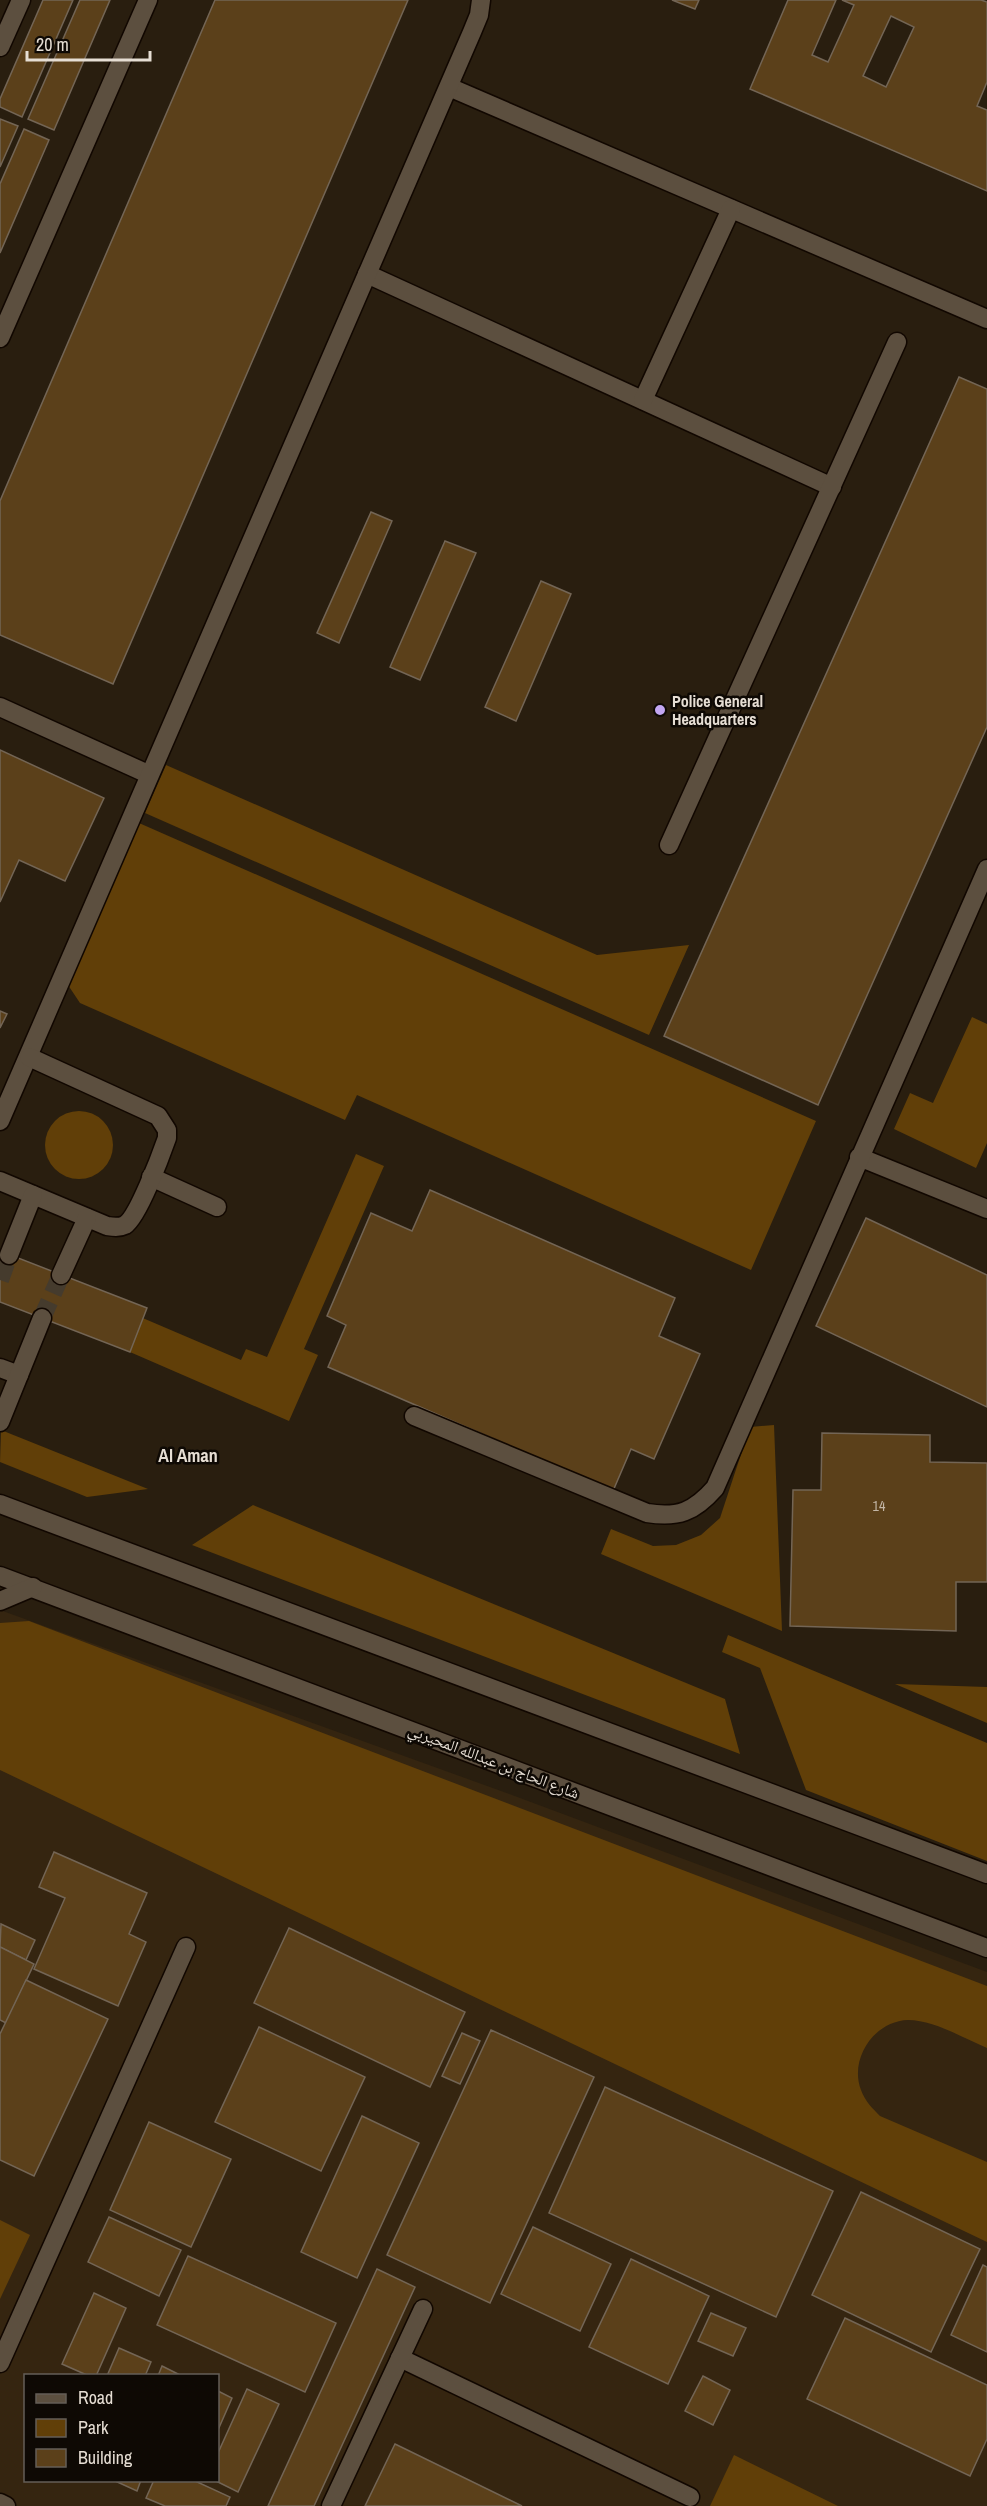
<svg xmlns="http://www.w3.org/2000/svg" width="987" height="2506" viewBox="0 0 987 2506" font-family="'Archivo Narrow','Noto Naskh Arabic',sans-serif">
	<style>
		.built { fill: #352510; fill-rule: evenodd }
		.green { fill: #613f08 }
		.building { fill: #5b401a; stroke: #736555; stroke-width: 1.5; fill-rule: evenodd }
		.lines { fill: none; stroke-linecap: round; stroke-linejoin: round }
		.minor-tunnel { stroke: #453b2d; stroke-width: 18; stroke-dasharray: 18 9; stroke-linecap: butt }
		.minor-casing { stroke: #110700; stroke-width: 21 }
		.minor { stroke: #5c4f3f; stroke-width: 18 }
		.poi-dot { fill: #c3a7f2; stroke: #0e0904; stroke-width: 2 }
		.labels { text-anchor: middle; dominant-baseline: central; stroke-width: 5; stroke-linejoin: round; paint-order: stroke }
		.number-label { font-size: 14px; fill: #c3b6a6 }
		.poi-label { font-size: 16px; font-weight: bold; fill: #e6ded4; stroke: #0e0904; text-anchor: start }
		.street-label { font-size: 16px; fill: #e6ded4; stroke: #0e0904 }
		.neighbourhood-label { font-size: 18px; font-weight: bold; fill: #e6ded4; stroke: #0e0904 }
	</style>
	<rect width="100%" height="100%" fill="#291e0f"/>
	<!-- built -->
	<path class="built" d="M0,1610L501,1791L987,1972V2506H0ZM26,2376H218V2480H26Z"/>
	<!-- green -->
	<g class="green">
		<path d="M166,765L597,955L689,945L649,1035L145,813Z"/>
		<path d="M139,823L816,1121L751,1270L357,1095L345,1120L80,1003L68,985Z"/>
		<path d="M972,1017L987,1024V1143L976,1168L894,1129L910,1093L933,1103Z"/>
		<circle cx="79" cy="1145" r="34"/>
		<path d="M356,1154L384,1166L304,1349L318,1355L289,1421L123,1349L138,1316L241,1360L246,1349L267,1357Z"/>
		<path d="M774,1425L782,1631L601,1554L611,1529L653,1546L676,1545L701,1535L720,1518L750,1427Z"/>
		<path d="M1,1430L148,1489L87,1497L0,1462Z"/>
		<path d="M253,1505L725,1699L740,1754L192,1545Z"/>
		<path d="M29,1621L987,1986V2048C963,2038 934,2020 908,2020C874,2021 849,2059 861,2090C865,2101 872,2108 880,2116L987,2162V2242L0,1770V1623Z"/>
		<path d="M728,1635L987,1743V1861L806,1790L760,1668L722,1652Z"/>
		<path d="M895,1684L987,1687V1723Z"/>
		<path d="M0,2220L30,2235L0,2299Z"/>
		<path d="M734,2455L838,2506H710Z"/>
	</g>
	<!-- building -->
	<g class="building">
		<path d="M43,0H73L22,117L0,107V99Z"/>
		<path d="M80,0H110L54,130L28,119Z"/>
		<path d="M215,0H408L113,684L0,635V501Z"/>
		<path d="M672,0H699L695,9Z"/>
		<path d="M788,0H836L812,55L828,62L854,5L842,0H981L987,2V82L977,106L987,110V191L750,89ZM891,16L914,27L886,87L863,76Z"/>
		<path d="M0,119L18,126L0,167Z"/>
		<path d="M24,129L49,140L0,253V184Z"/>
		<path d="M959,377L987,389V727L818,1105L664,1036Z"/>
		<path d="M371,512L392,521L339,643L317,633Z"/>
		<path d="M445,541L476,553L420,680L390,667Z"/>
		<path d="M541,581L571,594L516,721L485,707Z"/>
		<path d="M0,750L104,798L65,881L19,860L0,902Z"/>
		<path d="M0,1011L7,1014L0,1028Z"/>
		<path d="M430,1190L675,1298L659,1336L700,1354L654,1459L631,1449L613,1491L328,1367L346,1325L327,1316L371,1213L412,1231Z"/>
		<path d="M866,1218L987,1275V1407L816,1326Z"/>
		<path d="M0,1251L147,1308L130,1352L0,1302Z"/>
		<path d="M822,1433L930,1435V1462L987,1463V1582H956V1631L790,1626L793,1490H821Z"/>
		<path d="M54,1852L147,1893L129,1934L146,1942L118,2006L34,1969L65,1898L39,1887Z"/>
		<path d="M1,1924L35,1940L26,1960L0,1947Z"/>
		<path d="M289,1928L465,2012L430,2087L254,2003Z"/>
		<path d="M0,1947L34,1964L6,2023L0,2020Z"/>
		<path d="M26,1980L108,2019L34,2176L0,2160V2034Z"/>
		<path d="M259,2027L365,2077L321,2171L215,2122Z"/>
		<path d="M491,2030L594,2077L490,2303L387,2255Z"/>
		<path d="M462,2033L480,2041L460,2084L442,2076Z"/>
		<path d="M605,2087L833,2191L776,2317L549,2213Z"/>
		<path d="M362,2116L419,2143L357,2278L301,2252Z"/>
		<path d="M149,2122L231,2159L191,2247L110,2210Z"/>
		<path d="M861,2192L980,2249L931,2352L812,2295Z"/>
		<path d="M109,2217L181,2250L159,2296L88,2262Z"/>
		<path d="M533,2227L611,2264L580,2331L501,2294Z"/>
		<path d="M188,2256L336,2323L305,2392L157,2325Z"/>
		<path d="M631,2259L709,2296L668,2384L589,2347Z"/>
		<path d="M983,2265L987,2267V2352L951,2335Z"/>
		<path d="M377,2269L415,2287L314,2506H268Z"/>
		<path d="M94,2293L126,2308L96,2376H89L62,2364Z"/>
		<path d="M711,2313L746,2328L733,2356L698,2341Z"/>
		<path d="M845,2318L987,2385V2439L970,2476L807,2399Z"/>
		<path d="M119,2348L151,2362L145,2376H107Z"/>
		<path d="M162,2366L182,2376H158Z"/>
		<path d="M703,2376L730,2390L713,2425L685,2411Z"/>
		<path d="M247,2389L279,2404L238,2492L214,2480H218V2453Z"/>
		<path d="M218,2391L232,2398L218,2430Z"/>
		<path d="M395,2444L522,2506H365Z"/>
		<path d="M113,2480H141L137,2491Z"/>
		<path d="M154,2480H193L230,2497L226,2506H165L146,2498Z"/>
	</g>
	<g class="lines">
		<!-- minor-tunnel -->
		<g class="minor-tunnel">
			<path d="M0,1280L9,1255"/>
			<path d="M42,1318L61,1275"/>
		</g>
		<defs>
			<g id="minor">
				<path d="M0,47L21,0"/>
				<path d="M449,87L987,319"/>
				<path d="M367,274L832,487"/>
				<path d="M0,338L148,0"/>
				<path d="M643,400L731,209"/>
				<path d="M0,707L148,774"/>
				<path d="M669,845L897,342"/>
				<path d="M0,1121L472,32L479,15L481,0"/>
				<path d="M859,1157L987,1209"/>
				<path d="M151,1177L217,1207"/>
				<path d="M0,1181L107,1226C113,1227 119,1228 125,1225C138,1217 161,1155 167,1138V1130L158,1116L29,1057"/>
				<path d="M9,1255L33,1195"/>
				<path d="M61,1275L87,1218"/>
				<path d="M0,1368L19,1375"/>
				<path d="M414,1416L647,1513C678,1518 694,1512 715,1488L987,869"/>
				<path d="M0,1422L42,1318"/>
				<path d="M0,1504L987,1874"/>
				<path d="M0,1576L987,1948"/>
				<path d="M0,1601L33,1587"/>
				<path d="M400,2358L690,2497"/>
				<path d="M0,2363L186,1947"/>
				<path d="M0,2503L6,2506"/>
				<path d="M331,2506L423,2309"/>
			</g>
		</defs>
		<!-- minor casing -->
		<use href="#minor" class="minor-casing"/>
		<!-- minor -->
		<use href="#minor" class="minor"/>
	</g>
	<!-- markers -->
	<circle class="poi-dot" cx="660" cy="710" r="6"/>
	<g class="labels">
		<!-- number labels -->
		<g class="number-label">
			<text x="879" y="1506">14</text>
		</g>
		<!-- poi labels -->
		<g class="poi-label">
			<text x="672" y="701">Police General<tspan x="672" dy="18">Headquarters</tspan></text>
		</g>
		<!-- street labels -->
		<g class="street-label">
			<text transform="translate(494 1761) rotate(21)">شارع الحاج بن عبدالله المحيربي</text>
		</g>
		<!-- neighbourhood labels -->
		<g class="neighbourhood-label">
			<text x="188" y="1455">Al Aman</text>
		</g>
	</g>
	<!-- legend -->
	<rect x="24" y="2374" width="195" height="108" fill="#0e0904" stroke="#645e57" stroke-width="1.5"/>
	<rect x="36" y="2394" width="30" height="9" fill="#5c4f3f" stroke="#645e57" stroke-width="1.5"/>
	<text x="78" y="2404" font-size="18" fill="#e6ded4">Road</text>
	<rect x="36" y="2419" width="30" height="18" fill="#613f08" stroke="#645e57" stroke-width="1.5"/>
	<text x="78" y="2434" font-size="18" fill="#e6ded4">Park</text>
	<rect x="36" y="2449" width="30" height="18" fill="#5b401a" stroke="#645e57" stroke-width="1.5"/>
	<text x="78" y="2464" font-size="18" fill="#e6ded4">Building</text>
	<!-- scale -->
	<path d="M27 51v9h123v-9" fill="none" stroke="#e6ded4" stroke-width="3"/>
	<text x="36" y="51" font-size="18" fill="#e6ded4" stroke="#0e0904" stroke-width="4.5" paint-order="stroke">20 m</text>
</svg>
